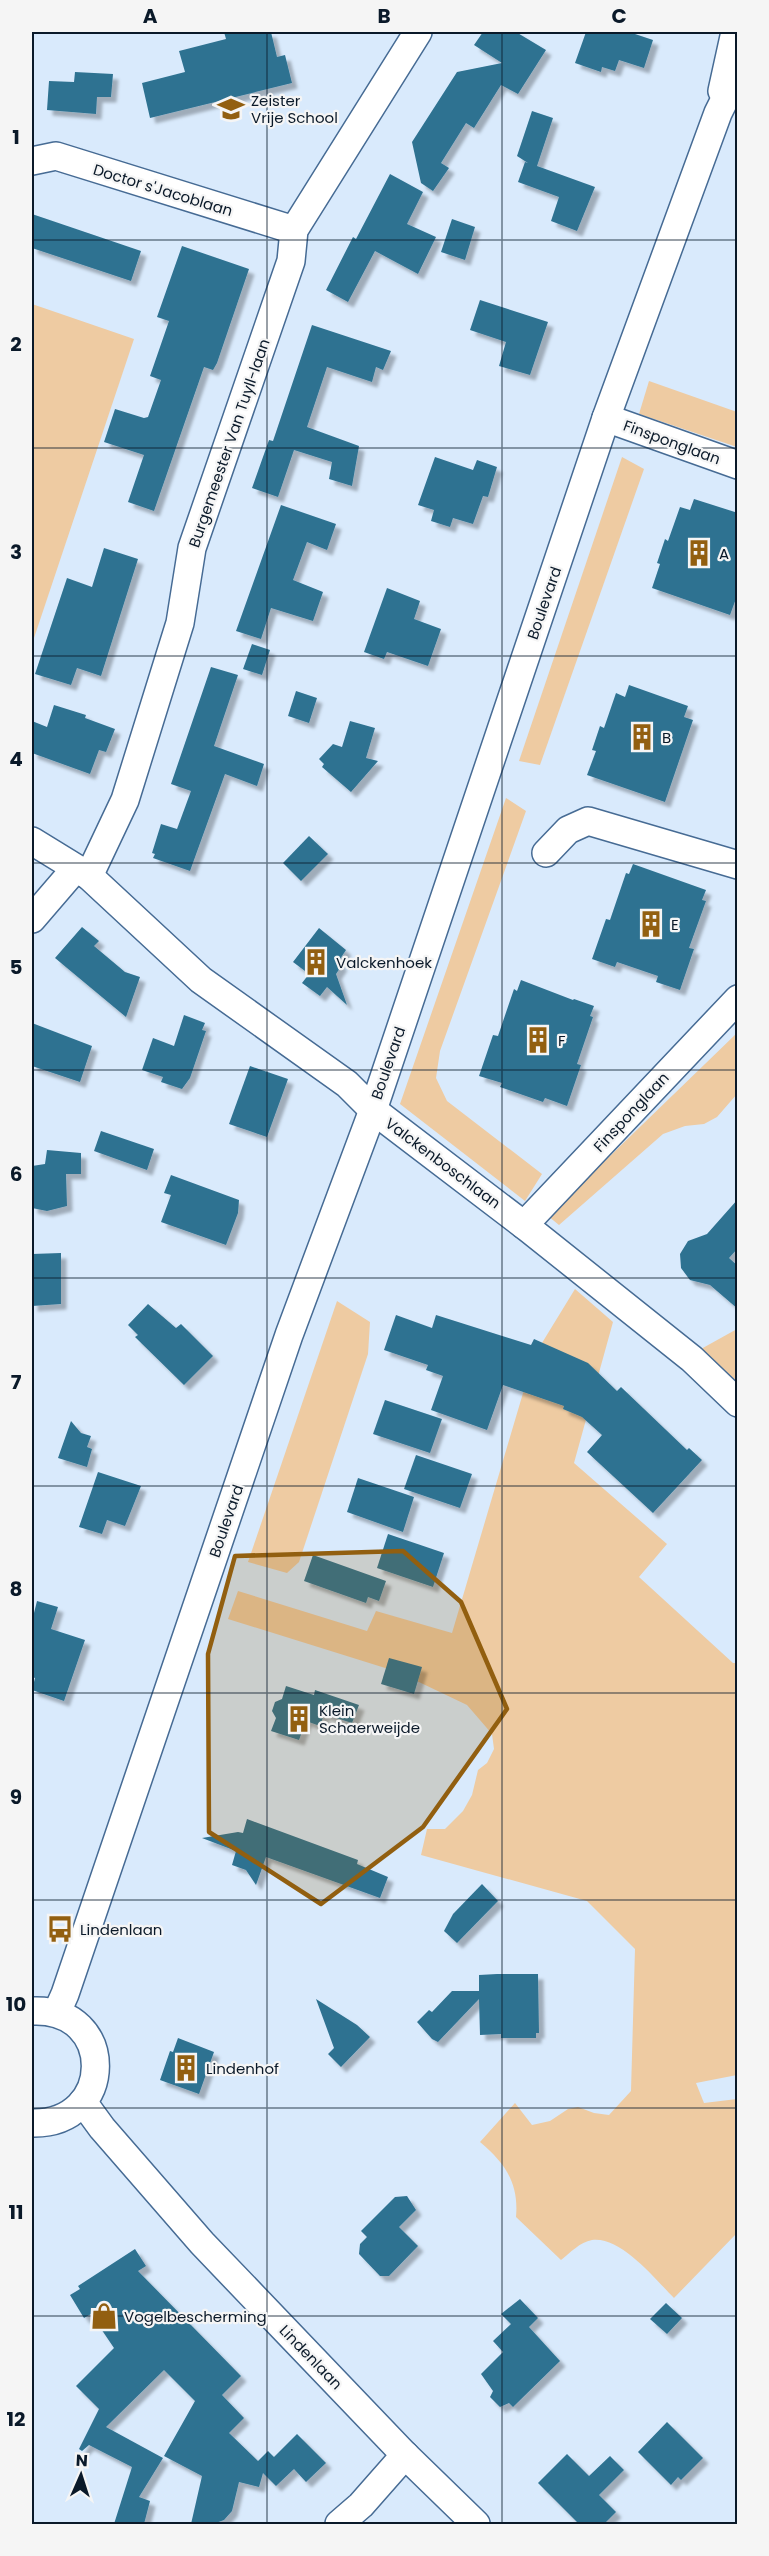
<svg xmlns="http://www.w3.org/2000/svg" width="769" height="2556" viewBox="0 0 769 2556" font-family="Poppins,sans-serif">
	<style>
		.green { fill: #eecba2 }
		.building { fill: #2e7291; filter: url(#shadow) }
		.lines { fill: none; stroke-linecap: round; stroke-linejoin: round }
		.minor-casing { stroke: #466b94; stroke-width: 30 }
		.minor { stroke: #fff; stroke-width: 27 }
		.marked { fill: #925f10; fill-opacity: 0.2; stroke: #925f10; stroke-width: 4.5; stroke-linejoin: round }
		.grid { fill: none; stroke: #0a1929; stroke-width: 1.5; stroke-opacity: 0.55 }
		.labels { text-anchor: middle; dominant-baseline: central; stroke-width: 4.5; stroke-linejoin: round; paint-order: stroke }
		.poi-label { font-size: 15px; fill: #0a1929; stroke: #f5f5f5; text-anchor: start }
		.street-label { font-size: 15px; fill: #0a1929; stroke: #f5f5f5 }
		.neatline { fill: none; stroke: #0a1929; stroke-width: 2 }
		.grid-label { font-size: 20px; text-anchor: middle; font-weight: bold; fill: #0a1929 }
	</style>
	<defs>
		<filter id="shadow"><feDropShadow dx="5.5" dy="5.5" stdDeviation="1.5" flood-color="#0004"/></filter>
	</defs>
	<rect width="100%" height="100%" fill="#d9eafc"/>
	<!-- green -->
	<g class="green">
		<path d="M32,304L134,339L32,644Z"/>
		<path d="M649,381L737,412V447L639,414Z"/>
		<path d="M622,457L644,469L540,765L519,761Z"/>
		<path d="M506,798L526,811L440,1051L436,1078L447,1101L542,1174L525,1201L400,1104Z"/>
		<path d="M737,1033V1094L717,1117L704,1124L685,1126L663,1134L559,1225L548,1216Z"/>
		<path d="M575,1289L613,1322L574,1463L667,1544L639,1577L733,1663H737V2075L696,2083L704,2103L737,2099V2233L674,2298C655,2279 621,2236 592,2240C580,2242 570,2253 561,2260L516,2217C519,2183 505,2163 480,2142L515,2103L532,2125L550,2121L568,2109L578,2107L594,2113L609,2115L631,2091L635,1949L587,1901L421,1855L427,1829H445L463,1811L472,1795L478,1770L487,1763L494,1749L492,1734L467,1705L398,1672L228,1619L238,1591L367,1631L376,1611L452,1633L534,1356Z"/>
		<path d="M337,1301L370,1322L368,1354L299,1562L287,1573L248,1562Z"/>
		<path d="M737,1329V1382L701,1349Z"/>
	</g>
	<!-- building -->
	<g class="building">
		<path d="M224,32H271L277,57L285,55L292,83L150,118L142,83L185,72L179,51L226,39Z"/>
		<path d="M483,32H516L546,50L518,94L501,85L474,128L466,123L441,163L449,168L433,191L421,183L412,142L457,72L502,63L474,45Z"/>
		<path d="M586,32H629L653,40L644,68L619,60L615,71L602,67L601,72L575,63Z"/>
		<path d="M75,72L113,74L111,97H97L96,114L47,110L49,81L74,82Z"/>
		<path d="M532,111L553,118L537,166L595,187L577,231L551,221L559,197L518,182L525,162L528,163L517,156Z"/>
		<path d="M390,174L423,192L407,224L436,237L418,274L375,251L348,302L326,290L353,237L356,239Z"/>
		<path d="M32,214L141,251L131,281L32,248Z"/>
		<path d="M452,219L475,227L465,260L441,252Z"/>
		<path d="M182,246L249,269L217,363L213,370L204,367L154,511L128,502L144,455L104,442L115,409L144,418L148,417L161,380L150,376L169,321L157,317Z"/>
		<path d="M480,300L548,322L530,375L499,366L506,342L470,330Z"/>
		<path d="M312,325L391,351L383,370L376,367L372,382L327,367L307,427L359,446L352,486L329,479L332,462L294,450L278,497L252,488L269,440L273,441Z"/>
		<path d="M435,457L473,470L477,460L497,467L488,497L483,496L473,524L453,518L450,527L431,521L434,510L418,505Z"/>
		<path d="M694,499L738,513V593L730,615L652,588L660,564L657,563L665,539L668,541L680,507L690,510Z"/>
		<path d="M281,505L336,524L327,550L307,542L293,580L323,592L313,621L271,608L261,639L236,631Z"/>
		<path d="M104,548L138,559L101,676L77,668L71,685L35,674L67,578L92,587Z"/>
		<path d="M387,588L420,601L414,619L441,629L428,666L387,652L384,659L364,652Z"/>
		<path d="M252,644L270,650L262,675L243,669Z"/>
		<path d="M211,667L238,675L214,746L264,764L257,786L225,774L190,871L153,858L155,854L152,853L161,824L177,829L191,791L171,784Z"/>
		<path d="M629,685L688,706L684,717L693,720L665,802L587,775L596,751L592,750L600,726L604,728L616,693L625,697Z"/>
		<path d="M296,691L317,698L309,723L288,716Z"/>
		<path d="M54,705L86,715L85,718L115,729L106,752L99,750L90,774L32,753V721L47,727Z"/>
		<path d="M350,721L375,728L366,758L378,761L351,792L322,767L324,764L319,759L333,744L342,747Z"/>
		<path d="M309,836L328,854L301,881L283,863Z"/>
		<path d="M633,864L706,890L702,900L706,901L689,948L694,949L680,990L656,982L658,976L617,962L615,967L592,959L606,919L610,920L626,873L629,874Z"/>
		<path d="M82,927L99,941L94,946L125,972L140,977L126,1017L55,958Z"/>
		<path d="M319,928L346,950L338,962L342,965L336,974L347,1005L327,987L320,996L302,983L309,974L293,962Z"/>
		<path d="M521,980L573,1000L574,999L594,1006L590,1016L593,1017L577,1064L581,1065L567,1106L545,1098L543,1102L500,1087L502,1083L479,1076L493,1035L498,1036L514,989L517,991Z"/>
		<path d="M184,1015L205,1023L202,1030L206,1031L190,1078L182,1089L161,1082L163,1077L142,1070L153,1038L174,1046Z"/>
		<path d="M32,1023L92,1046L80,1082L32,1066Z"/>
		<path d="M250,1066L288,1079L267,1137L229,1124Z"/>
		<path d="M101,1131L154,1149L147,1170L94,1151Z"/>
		<path d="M47,1150L81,1153V1174H66L67,1206L47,1211L32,1208V1166L45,1164Z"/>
		<path d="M171,1175L239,1200L238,1213L226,1245L161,1222L171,1195L164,1193Z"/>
		<path d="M738,1199V1248L729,1258L738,1266V1309L710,1285L690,1280L681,1268L680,1254L688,1241L707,1234Z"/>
		<path d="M61,1253V1304L32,1306V1254Z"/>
		<path d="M148,1304L176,1328L181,1324L213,1356L184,1385L135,1337L138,1335L128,1325Z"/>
		<path d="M396,1315L432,1328L436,1315L531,1345L534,1339L588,1363L617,1391L621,1387L687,1450L689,1448L702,1460L653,1513L587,1452L602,1435L582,1417L563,1409L564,1406L503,1385L487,1430L431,1410L443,1376L426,1370L428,1365L384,1350Z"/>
		<path d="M385,1400L442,1419L430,1453L373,1434Z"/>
		<path d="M71,1421L81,1433L91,1436L87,1447L92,1449L87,1467L58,1458Z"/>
		<path d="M416,1455L472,1474L460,1508L404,1489Z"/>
		<path d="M98,1472L141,1486L125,1526L107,1520L102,1534L79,1527Z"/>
		<path d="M358,1478L414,1497L403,1532L347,1512Z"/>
		<path d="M388,1534L444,1553L433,1587L377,1568Z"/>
		<path d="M313,1555L386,1581L379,1601L368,1597L366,1603L304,1581Z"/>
		<path d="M37,1601L58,1607L51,1629L85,1640L64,1701L32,1690L35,1678L32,1677V1621Z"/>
		<path d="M389,1658L422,1667L414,1694L381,1684Z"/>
		<path d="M286,1686L314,1695L315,1690L359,1705L352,1723L324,1714L320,1726L306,1721L299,1740L271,1731L276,1718L272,1711L275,1702L282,1699Z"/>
		<path d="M247,1819L358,1860L357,1864L388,1877L380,1898L266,1857L256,1885L246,1870L232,1865L236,1851L202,1838L238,1832L243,1833Z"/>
		<path d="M482,1884L498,1901L457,1943L444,1931L453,1914Z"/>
		<path d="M497,1974H538L539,2033H536V2038H501V2034L480,2035L479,1999L438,2042L432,2039L417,2022L429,2010L432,2012L452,1991H479V1975Z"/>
		<path d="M316,1999L357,2025L370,2037L341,2067L328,2054L334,2048Z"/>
		<path d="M178,2038L214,2052L199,2094L160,2080L170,2051L173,2052Z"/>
		<path d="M407,2196L416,2210L399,2227L418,2246L389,2276H380L359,2254L360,2244L367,2237L361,2231L395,2197Z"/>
		<path d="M135,2249L146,2266L138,2271L241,2376L222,2395L244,2418L229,2433L258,2461L268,2451L274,2457L297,2434L326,2463L306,2482L294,2469L276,2486L263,2473L259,2487L239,2482L232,2511L224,2520L213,2524H191L202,2476L164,2456L195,2401L164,2370L106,2427L163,2458L139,2497L150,2501L144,2524H114L132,2467L89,2445L82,2451L79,2449L99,2409L76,2386L114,2348L91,2314L84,2318L70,2295L80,2289L78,2286Z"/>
		<path d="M520,2299L538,2318L529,2327L560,2361L513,2407L509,2403L500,2407L490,2397L493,2391L481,2374L503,2352L493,2341L511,2324L501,2314Z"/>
		<path d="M666,2303L682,2318L667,2334L650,2319Z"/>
		<path d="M667,2422L703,2458L681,2480L678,2477L671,2485L638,2452Z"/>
		<path d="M567,2454L589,2476L610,2456L624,2470L599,2495L616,2512L604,2524H579L538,2483Z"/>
	</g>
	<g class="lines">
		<defs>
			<g id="minor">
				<path d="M722,91L735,32"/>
				<path d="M32,161L56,156L294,230"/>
				<path d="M606,418L738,465"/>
				<path d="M32,841L89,876L201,980L347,1084L373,1110L529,1229L692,1359L738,1403"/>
				<path d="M546,853L568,830L588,821L738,865"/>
				<path d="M89,876L125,800L180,623L192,548L291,261L294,230L418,32"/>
				<path d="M32,919L75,869"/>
				<path d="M524,1225L738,999"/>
				<path d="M32,2011C117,2007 116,2125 32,2123"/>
				<path d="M57,2012L65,1994L289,1335L373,1110L606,418L718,113L738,73"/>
				<path d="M83,2102L102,2128L202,2243L405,2455L476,2524"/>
				<path d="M339,2524L361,2505L405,2455"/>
			</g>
		</defs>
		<!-- minor casing -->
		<use href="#minor" class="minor-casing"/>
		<!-- minor -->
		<use href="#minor" class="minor"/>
	</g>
	<!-- marked area -->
	<path class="marked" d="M403,1551L461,1602L507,1709L423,1827L321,1904L209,1832L208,1654L235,1556Z"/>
	<!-- grid -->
	<path class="grid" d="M267,32V2524M502,32V2524M32,240H738M32,448H738M32,656H738M32,863H738M32,1070H738M32,1278H738M32,1486H738M32,1693H738M32,1900H738M32,2108H738M32,2316H738"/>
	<!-- icons -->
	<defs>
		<symbol id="school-bare" viewBox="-9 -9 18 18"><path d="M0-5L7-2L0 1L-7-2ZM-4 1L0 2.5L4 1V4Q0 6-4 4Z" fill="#925f10" stroke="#f5f5f5" stroke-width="2.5" paint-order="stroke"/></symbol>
		<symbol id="building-bare" viewBox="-9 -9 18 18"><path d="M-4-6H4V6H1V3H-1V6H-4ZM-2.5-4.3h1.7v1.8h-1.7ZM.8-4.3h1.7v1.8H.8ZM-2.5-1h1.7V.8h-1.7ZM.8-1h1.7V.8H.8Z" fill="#925f10" stroke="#f5f5f5" stroke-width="2.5" paint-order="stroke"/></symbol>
		<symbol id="bus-bare" viewBox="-9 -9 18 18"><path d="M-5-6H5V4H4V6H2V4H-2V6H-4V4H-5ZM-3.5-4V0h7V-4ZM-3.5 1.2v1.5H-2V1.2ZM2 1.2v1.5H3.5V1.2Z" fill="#925f10" stroke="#f5f5f5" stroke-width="2.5" paint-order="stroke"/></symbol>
		<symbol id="shop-bare" viewBox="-9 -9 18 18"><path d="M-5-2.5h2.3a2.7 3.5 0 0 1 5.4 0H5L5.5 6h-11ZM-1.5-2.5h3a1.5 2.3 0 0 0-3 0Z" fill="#925f10" stroke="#f5f5f5" stroke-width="2.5" paint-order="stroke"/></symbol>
	</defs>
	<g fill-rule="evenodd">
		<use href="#school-bare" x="212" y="90" width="38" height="38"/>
		<use href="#building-bare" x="680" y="534" width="38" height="38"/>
		<use href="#building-bare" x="623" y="718" width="38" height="38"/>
		<use href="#building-bare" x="632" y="905" width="38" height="38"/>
		<use href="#building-bare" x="297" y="943" width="38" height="38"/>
		<use href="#building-bare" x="519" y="1021" width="38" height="38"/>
		<use href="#building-bare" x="280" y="1700" width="38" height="38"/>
		<use href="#bus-bare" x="41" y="1910" width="38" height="38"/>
		<use href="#building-bare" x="167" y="2049" width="38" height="38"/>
		<use href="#shop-bare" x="85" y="2297" width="38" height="38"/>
	</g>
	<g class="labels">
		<!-- poi labels -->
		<g class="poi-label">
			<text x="251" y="100">Zeister<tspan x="251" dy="17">Vrije School</tspan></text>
			<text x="719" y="553">A</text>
			<text x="662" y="737">B</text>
			<text x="671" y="924">E</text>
			<text x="336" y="962">Valckenhoek</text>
			<text x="558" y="1040">F</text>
			<text x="319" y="1710">Klein<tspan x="319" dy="17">Schaerweijde</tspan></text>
			<text x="80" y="1929">Lindenlaan</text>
			<text x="206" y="2068">Lindenhof</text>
			<text x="124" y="2316">Vogelbescherming</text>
		</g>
		<!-- street labels -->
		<g class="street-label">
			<text transform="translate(163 190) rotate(17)">Doctor s'Jacoblaan</text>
			<text transform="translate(672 442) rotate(20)">Finsponglaan</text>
			<text transform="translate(229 443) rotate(-71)">Burgemeester Van Tuyll-laan</text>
			<text transform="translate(544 603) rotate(-71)">Boulevard</text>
			<text transform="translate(388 1063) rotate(-71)">Boulevard</text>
			<text transform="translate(631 1112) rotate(-47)">Finsponglaan</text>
			<text transform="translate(443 1163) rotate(37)">Valckenboschlaan</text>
			<text transform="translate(226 1521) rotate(-71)">Boulevard</text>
			<text transform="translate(311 2357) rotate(46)">Lindenlaan</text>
		</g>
	</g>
	<!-- border -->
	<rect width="769" height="2556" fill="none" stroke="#f5f5f5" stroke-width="66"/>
	<!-- north arrow -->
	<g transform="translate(81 2475) rotate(3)" stroke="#f5f5f5" stroke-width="4.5" paint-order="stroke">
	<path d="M0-4.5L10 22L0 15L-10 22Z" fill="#0a1929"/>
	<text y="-9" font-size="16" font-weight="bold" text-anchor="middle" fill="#0a1929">N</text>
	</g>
	<rect x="33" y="33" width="703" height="2490" class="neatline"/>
	<g class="grid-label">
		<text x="150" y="23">A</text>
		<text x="384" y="23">B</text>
		<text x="619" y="23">C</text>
		<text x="16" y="144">1</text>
		<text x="16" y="351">2</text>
		<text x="16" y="559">3</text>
		<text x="16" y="766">4</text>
		<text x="16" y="974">5</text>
		<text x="16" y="1181">6</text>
		<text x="16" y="1389">7</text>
		<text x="16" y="1596">8</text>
		<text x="16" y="1804">9</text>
		<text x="16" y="2011">10</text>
		<text x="16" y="2219">11</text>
		<text x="16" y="2426">12</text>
	</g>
</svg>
